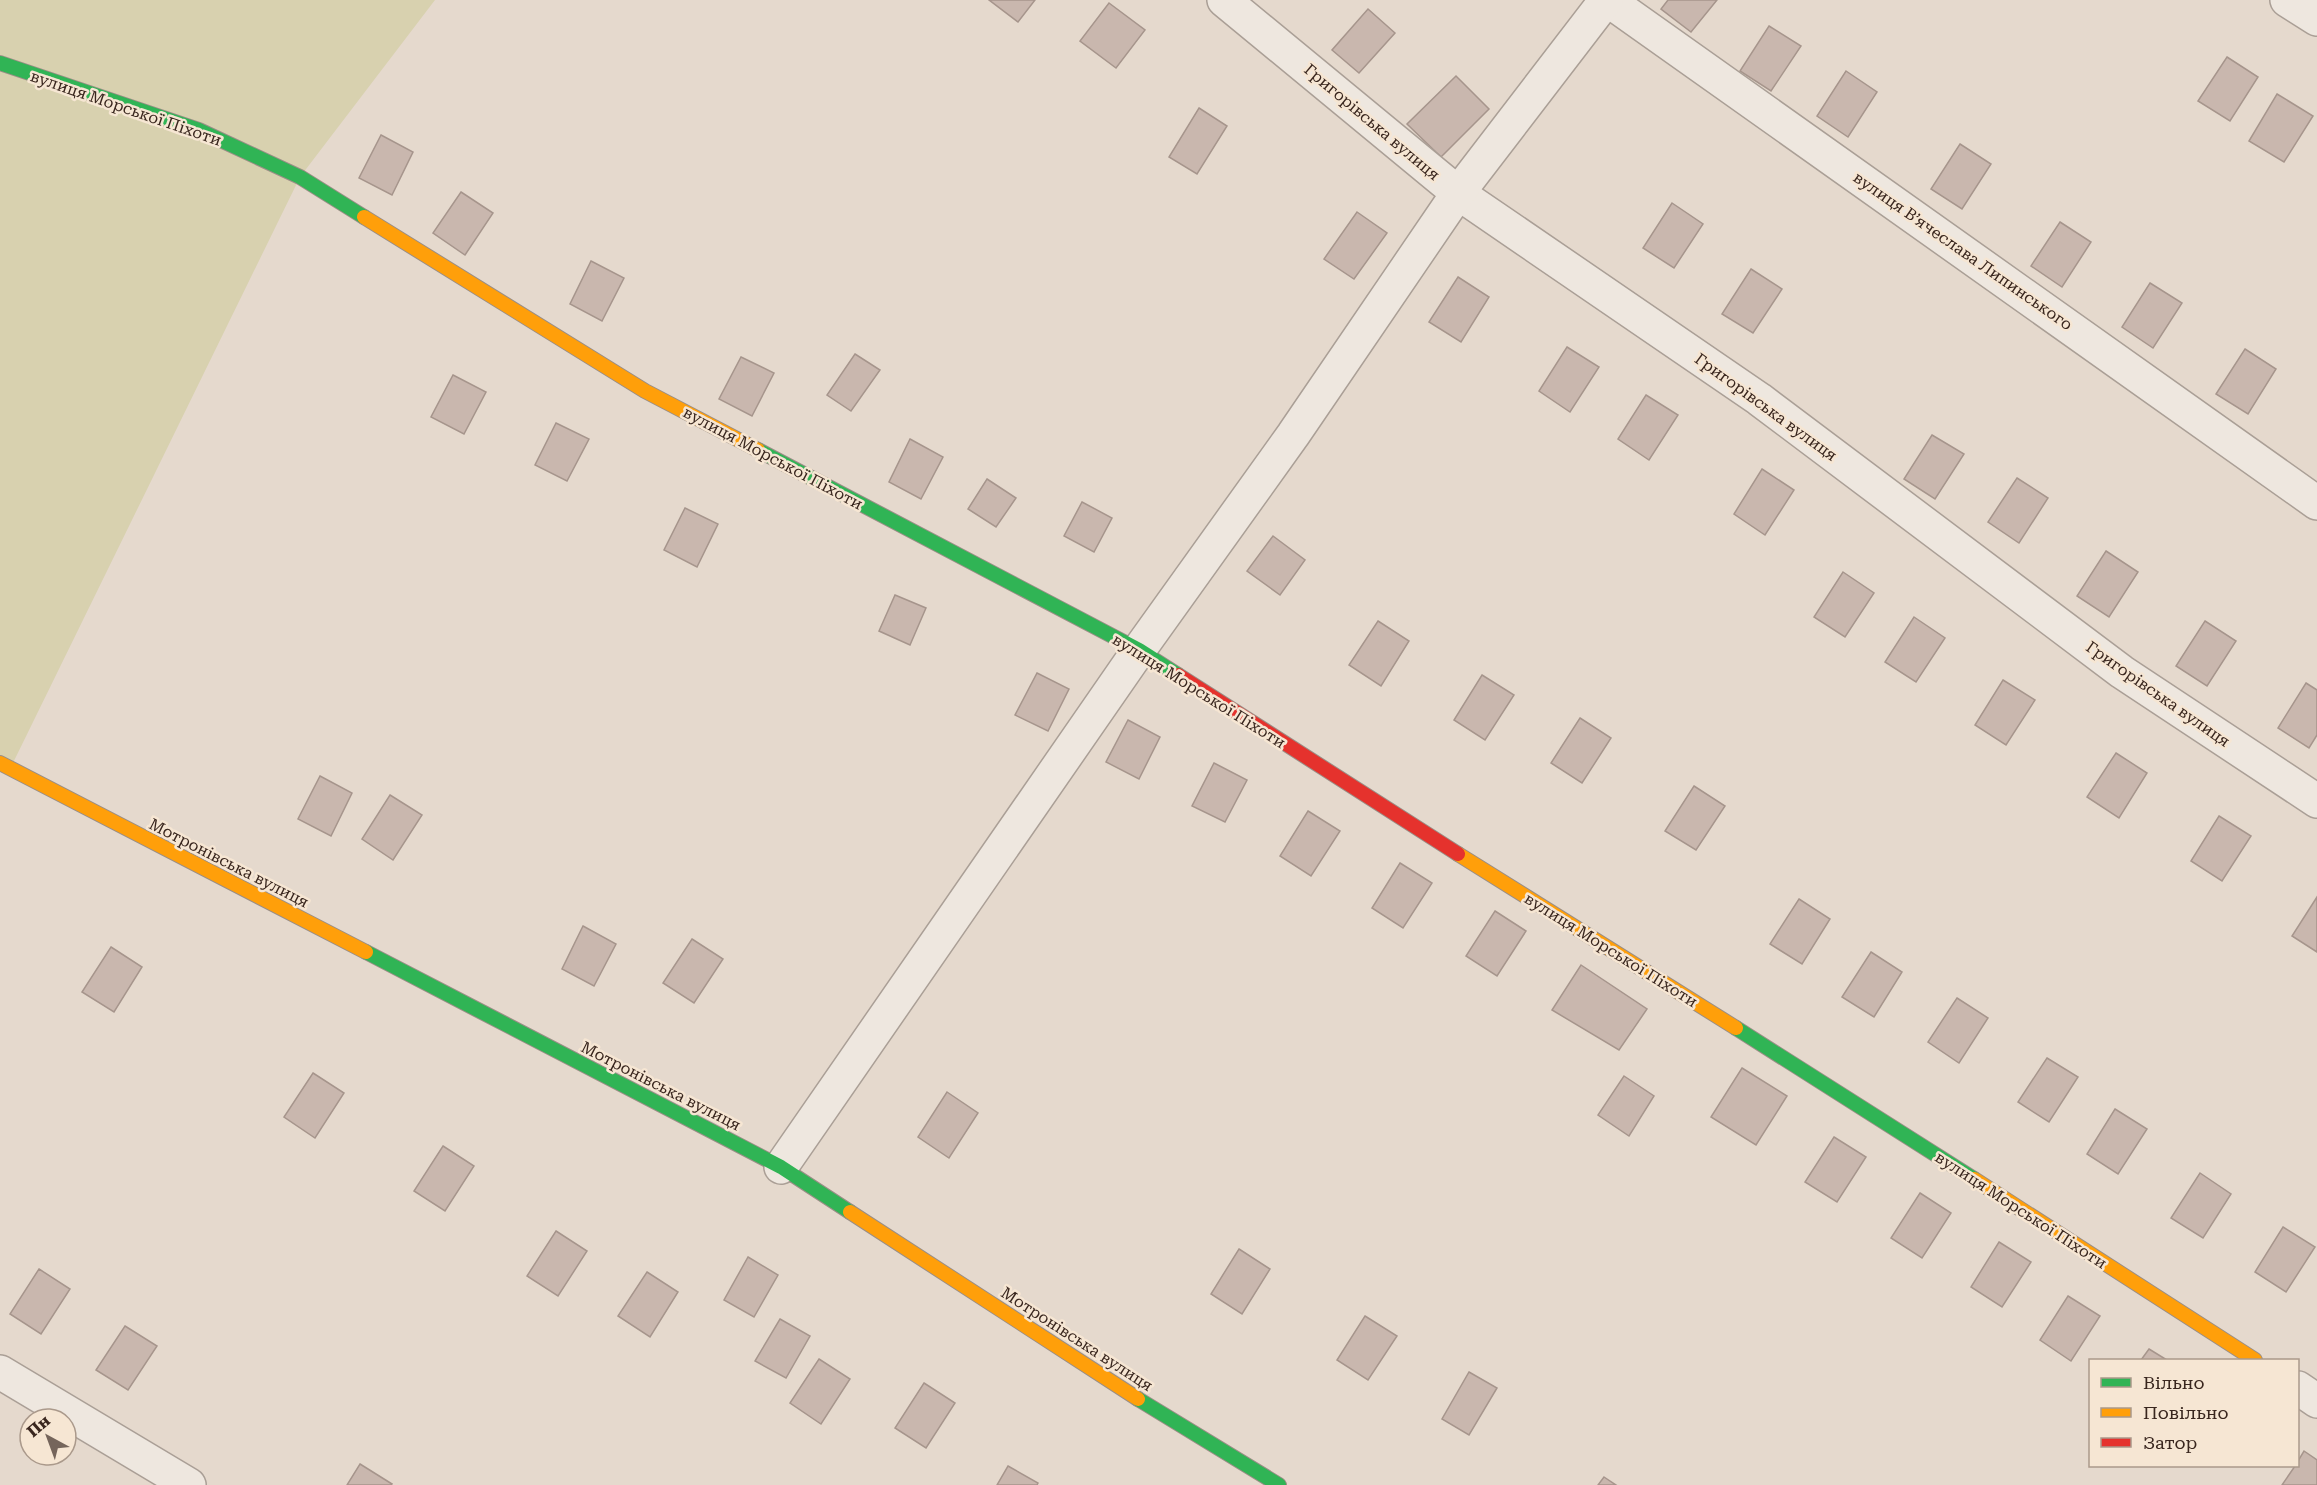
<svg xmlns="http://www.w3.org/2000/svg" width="2317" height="1485" viewBox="0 0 2317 1485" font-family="'Roboto Serif',serif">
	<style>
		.green { fill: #d8d1af }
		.building { fill: #c9b7ae; stroke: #a6958c; stroke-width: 1.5 }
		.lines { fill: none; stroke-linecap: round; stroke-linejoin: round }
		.street-casing { stroke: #aa9f96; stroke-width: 36 }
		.fast-casing { stroke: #9a8e86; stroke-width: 16 }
		.slow-casing { stroke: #9a8e86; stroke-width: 16 }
		.jam-casing { stroke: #9a8e86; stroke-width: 16 }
		.street { stroke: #eee7df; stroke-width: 33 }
		.fast { stroke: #30b455; stroke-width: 14 }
		.slow { stroke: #ff9f0a; stroke-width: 14 }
		.jam { stroke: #e5322d; stroke-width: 14 }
		.labels { text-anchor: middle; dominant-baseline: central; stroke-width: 5; stroke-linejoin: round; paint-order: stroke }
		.street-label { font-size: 16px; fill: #39261e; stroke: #f6e6d3 }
	</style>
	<rect width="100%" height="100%" fill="#e5d9cd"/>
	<!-- green -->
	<path class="green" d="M0,0H435L300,177L10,769L0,763Z"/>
	<!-- building -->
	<g class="building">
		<path d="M989,0H1035L1018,22Z"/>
		<path d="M1668,0H1717L1691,32L1661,9Z"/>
		<path d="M1109,3L1145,30L1116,68L1080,41Z"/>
		<path d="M1368,9L1395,33L1359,73L1332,50Z"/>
		<path d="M1769,26L1801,46L1771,91L1740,71Z"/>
		<path d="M2227,57L2258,77L2230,121L2198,101Z"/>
		<path d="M1846,71L1877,92L1848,137L1817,116Z"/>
		<path d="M1456,76L1489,109L1441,157L1407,124Z"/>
		<path d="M2277,94L2313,116L2284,162L2249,141Z"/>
		<path d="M1199,108L1227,126L1197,174L1169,157Z"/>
		<path d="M381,135L413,152L392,195L359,178Z"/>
		<path d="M1960,144L1991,164L1962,209L1931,189Z"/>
		<path d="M461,192L493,213L465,255L433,233Z"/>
		<path d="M1672,203L1703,224L1674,268L1643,248Z"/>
		<path d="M1357,212L1387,233L1354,279L1324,259Z"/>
		<path d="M2060,222L2091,242L2062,287L2031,266Z"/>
		<path d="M591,261L624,278L602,321L570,304Z"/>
		<path d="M1751,269L1782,289L1753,333L1722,314Z"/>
		<path d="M1458,277L1489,297L1461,342L1429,322Z"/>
		<path d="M2150,283L2182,303L2153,348L2122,327Z"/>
		<path d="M1567,347L1599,367L1570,412L1539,391Z"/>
		<path d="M2245,349L2276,369L2248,414L2216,394Z"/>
		<path d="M855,354L880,370L851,411L827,395Z"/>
		<path d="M741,357L774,373L752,416L719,399Z"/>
		<path d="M453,375L486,392L464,434L431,417Z"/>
		<path d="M1646,395L1678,415L1649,460L1618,439Z"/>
		<path d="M556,423L589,439L567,481L535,465Z"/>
		<path d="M1932,435L1964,454L1935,499L1904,479Z"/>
		<path d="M910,439L943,457L921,499L889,482Z"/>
		<path d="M1762,469L1794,490L1765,535L1734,514Z"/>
		<path d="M2017,478L2048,498L2019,543L1988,522Z"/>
		<path d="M987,479L1016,498L996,527L968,509Z"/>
		<path d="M1082,502L1112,518L1094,552L1064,536Z"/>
		<path d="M685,508L718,524L697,567L664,550Z"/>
		<path d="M1273,536L1305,560L1280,595L1247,571Z"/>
		<path d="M2106,551L2138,572L2109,617L2077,596Z"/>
		<path d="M1843,572L1874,593L1845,637L1814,617Z"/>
		<path d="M895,595L926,608L910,645L879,631Z"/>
		<path d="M1914,617L1945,638L1916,682L1885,662Z"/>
		<path d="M1378,621L1409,641L1381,686L1349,665Z"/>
		<path d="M2205,621L2236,641L2207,686L2176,666Z"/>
		<path d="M1037,673L1069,689L1048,731L1015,715Z"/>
		<path d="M1482,675L1514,695L1485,740L1454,720Z"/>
		<path d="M2003,680L2035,700L2006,745L1975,725Z"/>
		<path d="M2306,683L2317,690V735L2309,748L2278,728Z"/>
		<path d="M1580,718L1611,738L1582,783L1551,763Z"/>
		<path d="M1128,720L1160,737L1139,779L1106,762Z"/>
		<path d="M2116,753L2147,773L2119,818L2087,797Z"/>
		<path d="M1214,763L1247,780L1225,822L1192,806Z"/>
		<path d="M320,776L352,793L331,836L298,819Z"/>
		<path d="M1694,786L1725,806L1696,850L1665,831Z"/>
		<path d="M390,795L422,815L393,860L362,839Z"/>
		<path d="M1308,811L1340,831L1311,876L1280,856Z"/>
		<path d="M2219,816L2251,836L2222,881L2191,861Z"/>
		<path d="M1400,863L1432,883L1403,928L1372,908Z"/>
		<path d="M2317,897V952L2292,936Z"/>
		<path d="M1799,899L1830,919L1802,964L1770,944Z"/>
		<path d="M1495,911L1526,931L1497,976L1466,956Z"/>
		<path d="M583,926L616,944L594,986L562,969Z"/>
		<path d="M692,939L723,959L694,1003L663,983Z"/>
		<path d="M111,947L142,967L114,1012L82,992Z"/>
		<path d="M1871,952L1902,972L1874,1017L1842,997Z"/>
		<path d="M1581,965L1647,1009L1619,1050L1552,1010Z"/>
		<path d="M1957,998L1988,1018L1959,1063L1928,1042Z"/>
		<path d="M2047,1058L2078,1077L2049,1122L2018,1102Z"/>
		<path d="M1742,1068L1787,1096L1756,1145L1711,1117Z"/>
		<path d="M313,1073L344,1093L315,1138L284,1117Z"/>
		<path d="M1624,1076L1654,1096L1629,1136L1598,1115Z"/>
		<path d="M947,1092L978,1113L949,1158L918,1137Z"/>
		<path d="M2115,1109L2147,1129L2118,1174L2087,1154Z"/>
		<path d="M1834,1137L1866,1157L1837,1202L1805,1182Z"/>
		<path d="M443,1146L474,1166L445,1211L414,1191Z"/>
		<path d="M2200,1173L2231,1194L2203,1238L2171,1218Z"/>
		<path d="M1920,1193L1951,1213L1922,1258L1891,1238Z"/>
		<path d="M2283,1227L2315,1247L2286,1292L2255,1272Z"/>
		<path d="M556,1231L587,1251L558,1296L527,1276Z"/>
		<path d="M1999,1242L2031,1262L2002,1307L1971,1287Z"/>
		<path d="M1239,1249L1270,1269L1242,1314L1211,1294Z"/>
		<path d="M748,1257L778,1275L754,1317L724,1300Z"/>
		<path d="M39,1269L70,1289L41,1334L10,1314Z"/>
		<path d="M647,1272L678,1292L650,1337L618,1316Z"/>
		<path d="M2068,1296L2100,1316L2071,1361L2040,1340Z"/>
		<path d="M1365,1316L1397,1336L1368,1380L1337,1360Z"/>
		<path d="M780,1319L810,1336L786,1378L755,1361Z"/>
		<path d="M125,1326L157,1346L128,1390L96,1370Z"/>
		<path d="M2149,1349L2167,1360H2141Z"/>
		<path d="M819,1359L850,1379L821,1424L790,1403Z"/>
		<path d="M1469,1372L1497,1388L1469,1435L1442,1419Z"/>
		<path d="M924,1383L955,1403L926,1448L895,1428Z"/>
		<path d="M2304,1451L2317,1460V1485H2282L2295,1466H2298V1461Z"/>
		<path d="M360,1464L392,1484L391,1485H347Z"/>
		<path d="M1008,1466L1038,1483L1037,1485H997Z"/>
		<path d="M1604,1477L1616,1485H1598Z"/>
	</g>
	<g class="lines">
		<defs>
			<g id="street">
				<path d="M1224,0L1458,193L1759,399L2122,672L2317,801"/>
				<path d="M1608,0L2317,503"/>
				<path d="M2287,0L2317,19"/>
				<path d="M781,1167L1139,650L1293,435L1458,193L1606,0"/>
				<path d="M0,1372L189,1485"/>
				<path d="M2298,1388L2317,1401"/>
			</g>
			<g id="fast">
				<path d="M0,63L199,130L300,177L364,217"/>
				<path d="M758,450L1139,650L1178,675"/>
				<path d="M366,952L781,1167L850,1212"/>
				<path d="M1736,1028L1974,1179"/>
				<path d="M1138,1399L1279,1485"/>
			</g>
			<g id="slow">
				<path d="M364,217L645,391L758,450"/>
				<path d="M0,763L366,952"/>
				<path d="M1458,854L1736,1028"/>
				<path d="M1974,1179L2255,1360"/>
				<path d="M850,1212L1138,1399"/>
			</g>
			<path id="jam" d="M1178,675L1458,854"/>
		</defs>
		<!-- street casing -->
		<use href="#street" class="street-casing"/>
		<!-- fast casing -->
		<use href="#fast" class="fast-casing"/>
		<!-- slow casing -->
		<use href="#slow" class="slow-casing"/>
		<!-- jam casing -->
		<use href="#jam" class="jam-casing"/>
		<!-- street -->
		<use href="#street" class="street"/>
		<!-- fast -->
		<use href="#fast" class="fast"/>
		<!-- slow -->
		<use href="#slow" class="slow"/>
		<!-- jam -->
		<use href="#jam" class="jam"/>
	</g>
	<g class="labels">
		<!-- street labels -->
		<g class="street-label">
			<text transform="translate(126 108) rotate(19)">вулиця Морської Піхоти</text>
			<text transform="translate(1372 122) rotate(40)">Григорівська вулиця</text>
			<text transform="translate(1963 251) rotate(35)">вулиця В’ячеслава Липинського</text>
			<text transform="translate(1766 407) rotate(36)">Григорівська вулиця</text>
			<text transform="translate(773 458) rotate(28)">вулиця Морської Піхоти</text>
			<text transform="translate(1199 691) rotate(32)">вулиця Морської Піхоти</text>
			<text transform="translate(2158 694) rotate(35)">Григорівська вулиця</text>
			<text transform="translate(229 863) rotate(27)">Мотронівська вулиця</text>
			<text transform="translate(1611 950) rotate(32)">вулиця Морської Піхоти</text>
			<text transform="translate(661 1086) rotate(27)">Мотронівська вулиця</text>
			<text transform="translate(2021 1210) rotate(33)">вулиця Морської Піхоти</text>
			<text transform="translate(1077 1339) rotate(33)">Мотронівська вулиця</text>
		</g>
	</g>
	<!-- legend -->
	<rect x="2089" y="1359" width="210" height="108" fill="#f6e6d3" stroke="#aa998b" stroke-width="1.5"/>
	<rect x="2101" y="1378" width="30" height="9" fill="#30b455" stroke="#aa998b" stroke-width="1.5"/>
	<text x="2143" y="1389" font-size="18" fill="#39261e">Вільно</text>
	<rect x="2101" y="1408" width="30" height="9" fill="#ff9f0a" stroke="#aa998b" stroke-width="1.5"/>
	<text x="2143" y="1419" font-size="18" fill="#39261e">Повільно</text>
	<rect x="2101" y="1438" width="30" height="9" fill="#e5322d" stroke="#aa998b" stroke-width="1.5"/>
	<text x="2143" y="1449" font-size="18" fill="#39261e">Затор</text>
	<!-- north arrow -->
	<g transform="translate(48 1437) rotate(319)"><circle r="28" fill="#f6e6d3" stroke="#aa998b" stroke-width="1.5"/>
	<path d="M0-4.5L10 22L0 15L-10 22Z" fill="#75655b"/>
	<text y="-9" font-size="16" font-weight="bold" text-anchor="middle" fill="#39261e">Пн</text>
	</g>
</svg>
